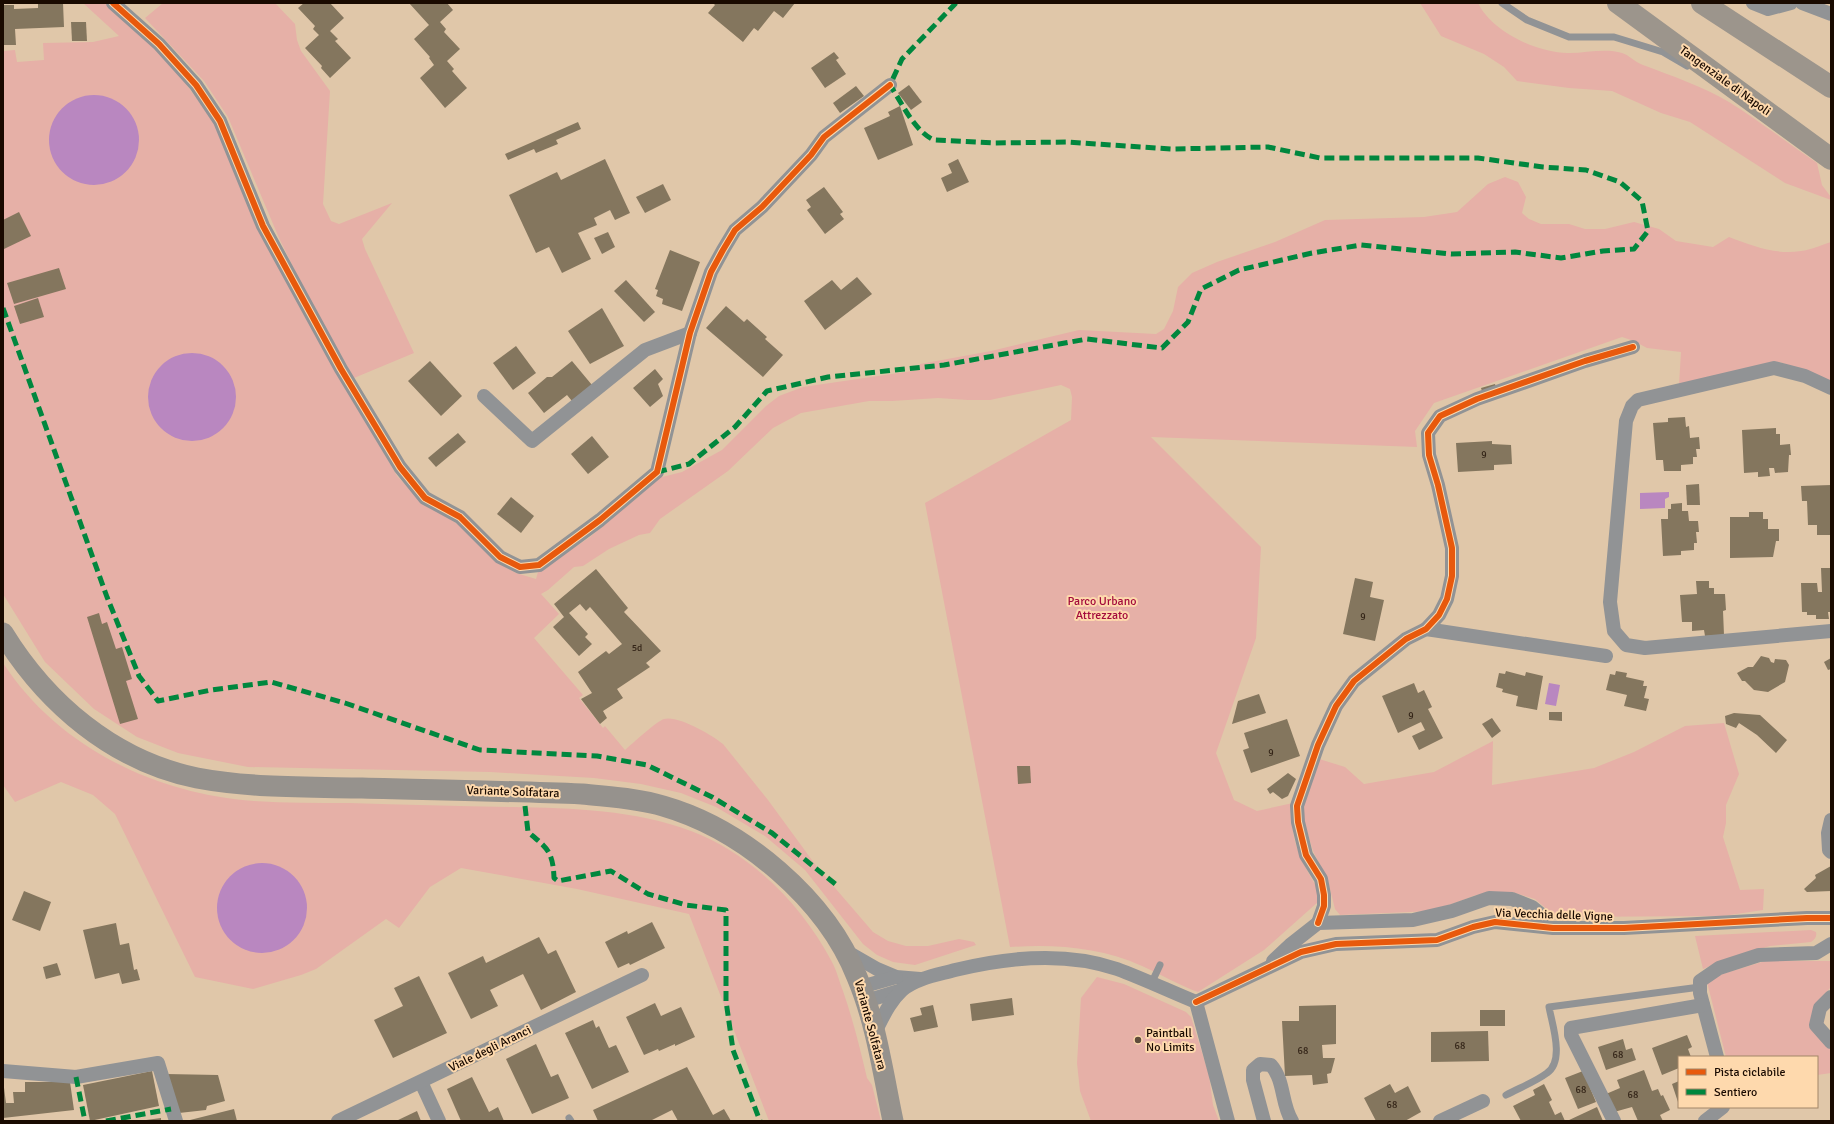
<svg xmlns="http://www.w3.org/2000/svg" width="1834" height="1124" viewBox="0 0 1834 1124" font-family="Signika,sans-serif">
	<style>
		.green { fill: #e6b0a7 }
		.water { fill: #b987c0 }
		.building { fill: #84765e }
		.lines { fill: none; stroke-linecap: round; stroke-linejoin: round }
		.lane { stroke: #919395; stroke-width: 7 }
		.street { stroke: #919395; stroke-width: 14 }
		.primary { stroke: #96928d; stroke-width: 21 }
		.highway { stroke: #9c958c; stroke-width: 22 }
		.quiet { stroke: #00873e; stroke-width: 5; stroke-dasharray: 10 5; stroke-linecap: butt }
		.cycleway-casing { stroke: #fed9ad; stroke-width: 8 }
		.cycleway { stroke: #e8590c; stroke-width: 6 }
		.poi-dot { fill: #5f4c3b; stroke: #fed9ad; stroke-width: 1.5 }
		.labels { text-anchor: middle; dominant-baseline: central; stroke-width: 4; stroke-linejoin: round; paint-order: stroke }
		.number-label { font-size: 10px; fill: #342518 }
		.street-label { font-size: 12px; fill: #190a00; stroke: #fed9ad }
		.park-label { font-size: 12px; fill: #a30b3c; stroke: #fed9ad }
		.poi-label { font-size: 12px; fill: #190a00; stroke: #fed9ad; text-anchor: start }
	</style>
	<rect width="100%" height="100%" fill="#e0c7a9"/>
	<!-- green -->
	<g class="green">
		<path d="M83,3H106L171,64L214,122L321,343L397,476L417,497L459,525L494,560L516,573L536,579L538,572L590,537L658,478L682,472L722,450L766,406L779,396L803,387L919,370L920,364L991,351L1079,330L1156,334L1164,329L1173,311L1178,287L1192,273L1217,262L1275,242L1325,220L1424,217L1457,212L1488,184L1505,177L1518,182L1526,197L1522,213L1529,219L1541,224H1569L1585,229H1605L1634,222L1659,229L1676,241L1713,247L1729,237C1753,246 1775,255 1801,251C1811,250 1821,245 1831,242V381L1780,362L1679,384L1681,352L1647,348L1634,341L1622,337L1434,403L1415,431L1417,447L1151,437L1261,547L1256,638L1216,753L1234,800L1257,811L1293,803C1289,831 1296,850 1309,874C1316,887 1319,887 1318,902L1264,950L1198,992C1178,985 1161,974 1142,966C1100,947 1055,944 1010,947L925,503L1071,420L1072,397L1070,389L1061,385L990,400H968L938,398L892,401H869L801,413L773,428L728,471L660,519L650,533L639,535L609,549L583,566L574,567L548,590L541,594L559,614L534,638L583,695L579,698L603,728L605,726L625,750C632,744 657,721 664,719C678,715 712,735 723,744L768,800L817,867L873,932L888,941L906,946H928L959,939L974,942L976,945L915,965L893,962L877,955L863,944L805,870L765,836L716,807L681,793L641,784L594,778L490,772L248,767L178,753L137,737L94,709L45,662L3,594V51L15,50L17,62L44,60L43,43L93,42L119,36Z"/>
		<path d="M163,3H275L295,24L297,40L301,51L330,91L323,204L331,221L339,224L392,203L362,239L365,249L414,353L354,378L305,291L279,238L228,117L204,81L145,18Z"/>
		<path d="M1420,3H1478C1492,32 1539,54 1570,53C1586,53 1606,48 1622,53C1629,55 1635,62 1643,65C1672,76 1702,86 1729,102C1759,121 1788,143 1817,163L1822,185L1831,197V200L1785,183L1690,122L1661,113L1612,91L1569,88L1517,81L1504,67L1484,54L1441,36Z"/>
		<path d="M3,663C58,747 155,794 254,801C285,803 317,803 349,803C404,805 459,806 513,807C572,808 635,810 691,831C752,854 802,905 832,962C837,971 839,981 843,991C853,1020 860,1048 867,1078L872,1085L881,1121H769L689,914L577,889L461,868L430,887L399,928L386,919L316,969L301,975L253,989L195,977L115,814L93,795L61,782L15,802L3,785Z"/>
		<path d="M1724,723L1739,774L1726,805V823L1723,837L1740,890L1764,889L1763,910L1723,916L1556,917L1535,899L1512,892L1476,895L1433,911L1340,915L1335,909L1328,881L1313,851L1301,811L1316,758L1345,767L1364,784L1434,772L1493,741L1492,785L1594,768L1634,752L1685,726Z"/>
		<path d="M1811,930L1816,932C1817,937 1815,939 1811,942L1770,946L1729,958L1703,969L1695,936Z"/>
		<path d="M1765,961H1831V987L1818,1001L1812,1025L1831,1049V1073L1817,1075V1057H1726L1707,982L1716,976Z"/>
		<path d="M1097,977L1124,984L1186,1012L1191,1017L1209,1075L1213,1105L1219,1121H1091L1080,1091L1077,1063L1081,998Z"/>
	</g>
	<!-- water -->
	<g class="water">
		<circle cx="94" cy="140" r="45"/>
		<circle cx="192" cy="397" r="44"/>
		<path d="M1669,492V497L1665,499V508L1640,509V493Z"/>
		<path d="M1549,683L1560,685L1556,706L1545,704Z"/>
		<circle cx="262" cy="908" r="45"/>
	</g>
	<!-- building -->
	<g class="building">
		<path d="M38,3H63L64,27L15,29L16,45H3V5H14V9L38,8Z"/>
		<path d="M304,3H330L344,18L330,31L338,39L335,41L351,58L330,78L321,68L322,66L305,48L319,35L313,29L315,26L298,8Z"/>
		<path d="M409,3H447L453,10L440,22L446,29L444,32L460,49L447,61L454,69L452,71L467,88L445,108L420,78L434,65L429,58L430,57L414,39L429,25Z"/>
		<path d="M713,3H795L783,18L774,11L758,31L754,28L743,42L708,13L715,5Z"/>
		<path d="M71,22H86L87,41H72Z"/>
		<path d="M834,52L839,58L836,60L846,74L825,88L811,68Z"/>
		<path d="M909,85L922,102L911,110L898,93Z"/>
		<path d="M856,86L864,96L840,113L833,103Z"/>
		<path d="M900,106L913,145L878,160L864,128L890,116L888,112Z"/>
		<path d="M578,122L581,129L556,140L558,144L536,153L534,149L508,160L505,154Z"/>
		<path d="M605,159L630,213L615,220L610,210L594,218L597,225L578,233L591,259L562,273L549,247L536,253L509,195L557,172L561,180Z"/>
		<path d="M958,159L969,182L947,192L941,178L952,173L948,164Z"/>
		<path d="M663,184L671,200L645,213L636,197Z"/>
		<path d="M824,187L843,212L840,214L844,219L825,234L807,210L811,207L806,200Z"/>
		<path d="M19,212L31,236L4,249L3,220Z"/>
		<path d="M608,232L615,247L602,254L594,238Z"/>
		<path d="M670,250L700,262L682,311L662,304L663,299L656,296L658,290L655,289Z"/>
		<path d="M59,268L66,289L14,304L7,283Z"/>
		<path d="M857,277L872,294L825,330L804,301L832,280L841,290Z"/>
		<path d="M626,280L655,312L644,322L614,291Z"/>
		<path d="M38,298L44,317L20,324L14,306Z"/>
		<path d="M726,306L744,322L747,319L767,337L765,339L783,355L763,377L706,328Z"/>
		<path d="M602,308L624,346L590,364L568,331Z"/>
		<path d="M516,346L536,373L513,390L493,363Z"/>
		<path d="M430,361L462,396L441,416L408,381Z"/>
		<path d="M572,361L592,385L572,401L567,395L544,413L528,393L547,377H552Z"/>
		<path d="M655,369L663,379L658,384L663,396L650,407L633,388Z"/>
		<path d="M1495,384L1497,390L1483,394L1481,388Z"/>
		<path d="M1685,417L1686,427L1689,426L1690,438L1699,437L1700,449H1696L1697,457H1693V464L1681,465V471H1664L1663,460H1656L1653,423L1668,422V418Z"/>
		<path d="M1776,428V434H1780V445L1790,444L1791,455H1789L1788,472L1775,473L1774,468H1769L1770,476L1758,477V472L1744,473L1742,430Z"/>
		<path d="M458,433L466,442L436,467L428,458Z"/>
		<path d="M592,436L609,457L588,474L571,454Z"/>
		<path d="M1492,441V444L1511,445L1512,464L1494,465V470L1458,472L1456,443Z"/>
		<path d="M1699,484L1700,505H1687L1686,485Z"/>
		<path d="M1831,485V535H1817V525H1808L1807,501H1802L1801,486Z"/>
		<path d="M511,497L534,516L521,533L497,514Z"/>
		<path d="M1682,503V511H1688L1689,521H1698L1699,532H1696L1697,543H1694V550L1681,551V555L1663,556L1661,519H1668V509H1671V504Z"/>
		<path d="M1749,512H1763V519H1768V529H1779V541H1776L1773,557L1730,558V517H1749Z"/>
		<path d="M1821,568H1831V612H1828L1829,619H1816V615H1807V612H1802L1801,583H1817L1818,592H1822Z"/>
		<path d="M596,569L628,608L624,612L661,651L646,663L650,667L617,689L623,698L603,711L607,718L600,724L581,699L592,693L578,672L606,651L609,654L622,644L590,607L586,611L580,604L569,613L588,634L585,637L592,644L579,656L553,627L564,617L554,604Z"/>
		<path d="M1355,578L1373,582L1370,597L1384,600L1375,641L1343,634Z"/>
		<path d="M1696,581H1709V588H1714V594H1725L1726,610L1723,611L1724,635L1705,636L1704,630L1692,631V622H1682L1680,595L1697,594Z"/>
		<path d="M99,613L102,624L107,622L116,649L122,647L132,679L126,681L138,719L120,724L87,617Z"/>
		<path d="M1761,656L1769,658L1771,662L1774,663L1775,659L1786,660L1789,665L1785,682L1768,692L1754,690L1745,681H1742L1737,673L1748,667H1753Z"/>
		<path d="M1831,658V669L1828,670L1824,662Z"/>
		<path d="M1506,671L1525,676L1526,672L1543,676L1537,710L1516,706L1518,696L1502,692L1503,689L1496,687L1499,673L1505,674Z"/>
		<path d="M1616,671L1627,673L1626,677L1644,681L1643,686H1647L1644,698L1649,699L1646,711L1624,706L1627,695L1606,690L1610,674L1615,675Z"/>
		<path d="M1414,683L1418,693L1424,690L1432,707L1428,709L1443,738L1419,750L1412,736L1425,730L1421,722L1398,733L1382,696Z"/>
		<path d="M1259,694L1266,713L1232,724L1238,701Z"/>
		<path d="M1549,712H1562V721L1549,720Z"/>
		<path d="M1734,713L1760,715L1787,740L1776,753L1757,735L1739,723L1736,728L1726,724L1725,716Z"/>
		<path d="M1492,718L1501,731L1492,738L1482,724Z"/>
		<path d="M1287,719L1300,756L1251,773L1243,750L1249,748L1244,733Z"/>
		<path d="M1017,766H1030L1031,783L1018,784Z"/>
		<path d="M1288,773L1296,779L1288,796L1282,799L1273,792L1270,794L1267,789Z"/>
		<path d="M1831,866V891L1807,892L1804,889L1816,878L1815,875Z"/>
		<path d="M24,891L51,902L40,931L12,920Z"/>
		<path d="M652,922L665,948L630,965L629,963L618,968L605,942L627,931L628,934Z"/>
		<path d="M116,923L120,945L129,943L134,970L137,969L140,980L122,984L119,973L95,979L83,930Z"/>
		<path d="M539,937L548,954L556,950L576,992L541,1010L523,974L490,990L498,1006L471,1019L448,973L483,956L486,963Z"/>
		<path d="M57,963L61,975L46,979L43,967Z"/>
		<path d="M419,976L447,1033L393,1058L374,1020L403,1006L394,988Z"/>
		<path d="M1012,998L1014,1015L972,1021L970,1004Z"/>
		<path d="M655,1003L661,1016L681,1007L695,1037L675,1046V1044L659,1051L658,1049L644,1055L626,1017Z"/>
		<path d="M933,1005L938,1027L914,1032L910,1018L922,1015L920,1008Z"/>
		<path d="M1336,1005V1044L1322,1045L1323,1058H1335L1331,1073L1327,1074L1328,1083L1313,1085L1312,1075L1285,1076L1282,1021H1299V1006Z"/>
		<rect x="1480" y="1010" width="25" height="16"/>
		<path d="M593,1020L596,1028L599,1026L609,1048L616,1045L629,1072L592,1089L565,1033Z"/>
		<path d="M1488,1031L1489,1061L1431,1062V1032Z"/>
		<path d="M1687,1035L1692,1047L1688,1049L1691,1057H1679V1068L1662,1075L1652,1048Z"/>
		<path d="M1623,1039L1626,1050L1632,1048L1636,1060L1606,1070L1598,1047Z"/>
		<path d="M536,1044L551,1077L558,1074L569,1098L532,1114L506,1059Z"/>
		<path d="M687,1067L713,1115L724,1109L731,1121H678L672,1110L650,1121H598L593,1110Z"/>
		<path d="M1644,1070L1652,1091L1658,1089L1661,1096L1663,1095L1670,1110L1660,1115L1663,1121H1638L1632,1107L1614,1112L1606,1094L1620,1088L1617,1080Z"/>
		<path d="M152,1071L159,1106L90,1121L83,1085Z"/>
		<path d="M1583,1071L1596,1102L1578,1109L1565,1078Z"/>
		<path d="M166,1074L218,1075L225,1101L207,1106L206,1110L179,1113Z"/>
		<path d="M472,1077L489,1112L498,1107L504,1121H461L447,1089Z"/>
		<path d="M3,1080L6,1103H14L13,1092H25V1082H70L74,1110L3,1118Z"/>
		<path d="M1679,1081V1105L1672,1084Z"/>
		<path d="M1390,1084L1395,1093L1408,1086L1421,1112L1405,1121H1376L1364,1098Z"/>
		<path d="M1544,1084L1552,1100L1549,1102L1555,1115L1561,1112L1565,1121H1521L1513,1106L1535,1095L1533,1090Z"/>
		<path d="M1597,1107L1603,1121H1567Z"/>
		<path d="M234,1109L237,1121H190V1120Z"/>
		<path d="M417,1111L421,1121H396Z"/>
		<path d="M161,1118V1121H147L146,1120Z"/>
	</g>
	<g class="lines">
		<!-- lane -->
		<g class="lane">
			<path d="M1502,3L1527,20L1569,37H1614L1663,52L1687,66"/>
			<path d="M1151,984L1160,965"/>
			<path d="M1506,1095C1519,1088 1535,1082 1547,1073C1565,1061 1552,1024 1549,1007L1700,987"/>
			<path d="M569,1118L571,1121"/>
		</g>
		<!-- street -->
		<g class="street">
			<path d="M113,3L159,44L196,85L220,121L263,226L341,369L400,467L425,498L460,517L500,557L520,567L539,565L600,520L657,472L690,333L711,272L723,250L735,230L762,207L811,155L824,137L890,85"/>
			<path d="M1753,3L1768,9L1791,3"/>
			<path d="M1802,3L1831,14"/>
			<path d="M1831,388L1805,376L1774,368L1638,400L1632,406L1626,421L1610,602L1614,631L1626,645L1645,648L1831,631"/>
			<path d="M484,396L532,441L645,350L690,333"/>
			<path d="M1426,629L1606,656"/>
			<path d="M1831,820L1828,833L1829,850L1831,852"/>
			<path d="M1318,923L1324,906V895L1321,879L1306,855L1298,822L1297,806L1318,745L1336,706L1354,681L1406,639L1426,629L1439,615L1447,599L1452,576V548L1438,485L1429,455L1428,433L1440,416L1477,399L1585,361L1633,347"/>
			<path d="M844,950L877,969L896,977L920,979"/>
			<path d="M1273,961L1290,945L1318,923L1413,920L1452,911L1489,898L1512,899L1532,907L1543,916"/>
			<path d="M861,987L896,977"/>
			<path d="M1831,997L1820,1008L1816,1025L1831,1042"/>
			<path d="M866,1001L902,990"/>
			<path d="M1196,1002L1301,952L1336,944L1437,940L1473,927L1495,922L1553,928H1624L1807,918H1831"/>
			<path d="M874,1034C882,1019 889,1002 902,990C917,978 937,975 955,970C1008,957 1065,951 1117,969C1144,979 1169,991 1196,1002L1228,1121"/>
			<path d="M1717,1057L1700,993V981L1719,968L1759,955L1816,953L1831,944"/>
			<path d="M3,1071L76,1077L158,1063L176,1121"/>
			<path d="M421,1082L439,1121"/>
			<path d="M338,1121L642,975"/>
			<path d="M1264,1121L1253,1080V1070L1260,1064L1271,1065C1285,1081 1281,1104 1292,1121"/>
			<path d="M1440,1121L1483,1101"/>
			<path d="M1614,1121L1571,1035V1028L1703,1005"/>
			<path d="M1705,1121L1723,1107"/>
		</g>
		<!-- primary -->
		<path class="primary" d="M3,633C46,703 113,761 197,778C250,788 308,787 362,788C436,790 509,791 582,794C609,797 637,798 663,806C743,829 826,899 857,977C876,1022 883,1073 893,1121"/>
		<!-- highway -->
		<g class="highway">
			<path d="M1618,3L1831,159"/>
			<path d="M1702,3L1831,87"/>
		</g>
		<!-- quiet -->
		<g class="quiet">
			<path d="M3,308L107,597L139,676L158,701L211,690L271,682L345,703L480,750L597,756L647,765L712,797L772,833L839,887"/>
			<path d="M657,472L689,464L735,427L767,391L828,377L944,365L1087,339L1162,348L1188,322L1201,289L1239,270L1312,253L1361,245L1451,254L1515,252L1561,258L1603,251L1634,249L1648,231L1642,201L1620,182L1586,170L1543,167L1478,158H1320L1268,147L1171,149L1067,142L994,143L934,140C914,131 902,103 890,85L902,59L956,3"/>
			<path d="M525,806L528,832C547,848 553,851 554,878L558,881L611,871L648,894L686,905L726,910V1001L733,1050L760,1121"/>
			<path d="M76,1077L85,1121"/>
			<path d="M106,1121L171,1109"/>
		</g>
		<defs>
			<g id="cycleway">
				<path d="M113,3L159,44L196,85L220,121L263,226L341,369L400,467L425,498L460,517L500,557L520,567L539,565L600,520L657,472L690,333L711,272L723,250L735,230L762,207L811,155L824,137L890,85"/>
				<path d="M1318,923L1324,906V895L1321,879L1306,855L1298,822L1297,806L1318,745L1336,706L1354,681L1406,639L1426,629L1439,615L1447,599L1452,576V548L1438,485L1429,455L1428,433L1440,416L1477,399L1585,361L1633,347"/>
				<path d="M1196,1002L1301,952L1336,944L1437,940L1473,927L1495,922L1553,928H1624L1807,918H1831"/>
			</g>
		</defs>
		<!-- cycleway casing -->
		<use href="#cycleway" class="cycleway-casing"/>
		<!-- cycleway -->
		<use href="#cycleway" class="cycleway"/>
	</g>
	<!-- markers -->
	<circle class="poi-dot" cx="1138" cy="1040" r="4"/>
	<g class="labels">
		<!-- number labels -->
		<g class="number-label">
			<text x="1484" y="455">9</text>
			<text x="1363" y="617">9</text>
			<text x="637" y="648">5d</text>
			<text x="1411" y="716">9</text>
			<text x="1271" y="753">9</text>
			<text x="1460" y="1046">68</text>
			<text x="1303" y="1051">68</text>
			<text x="1618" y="1055">68</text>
			<text x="1581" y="1090">68</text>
			<text x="1633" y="1095">68</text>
			<text x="1392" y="1105">68</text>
		</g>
		<!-- street labels -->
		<g class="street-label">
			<text transform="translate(1725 81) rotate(36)">Tangenziale di Napoli</text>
			<text transform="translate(513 792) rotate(2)">Variante Solfatara</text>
			<text transform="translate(1554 915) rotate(2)">Via Vecchia delle Vigne</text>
			<text transform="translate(870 1025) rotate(75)">Variante Solfatara</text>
			<text transform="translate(490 1049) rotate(-26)">Viale degli Aranci</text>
		</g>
		<!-- park labels -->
		<g class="park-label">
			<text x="1102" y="601">Parco Urbano<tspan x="1102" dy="14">Attrezzato</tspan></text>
		</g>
		<!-- poi labels -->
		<g class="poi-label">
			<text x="1146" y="1033">Paintball<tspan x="1146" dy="14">No Limits</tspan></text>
		</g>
	</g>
	<!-- border -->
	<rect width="1834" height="1124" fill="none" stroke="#190a00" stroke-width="8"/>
	<!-- legend -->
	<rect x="1678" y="1056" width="140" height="52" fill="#fed9ad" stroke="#a28668"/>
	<rect x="1686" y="1069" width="20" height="6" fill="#e8590c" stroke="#a28668"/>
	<text x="1714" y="1076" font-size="12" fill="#190a00">Pista ciclabile</text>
	<rect x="1686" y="1089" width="20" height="6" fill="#00873e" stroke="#a28668"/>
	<text x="1714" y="1096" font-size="12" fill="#190a00">Sentiero</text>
</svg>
